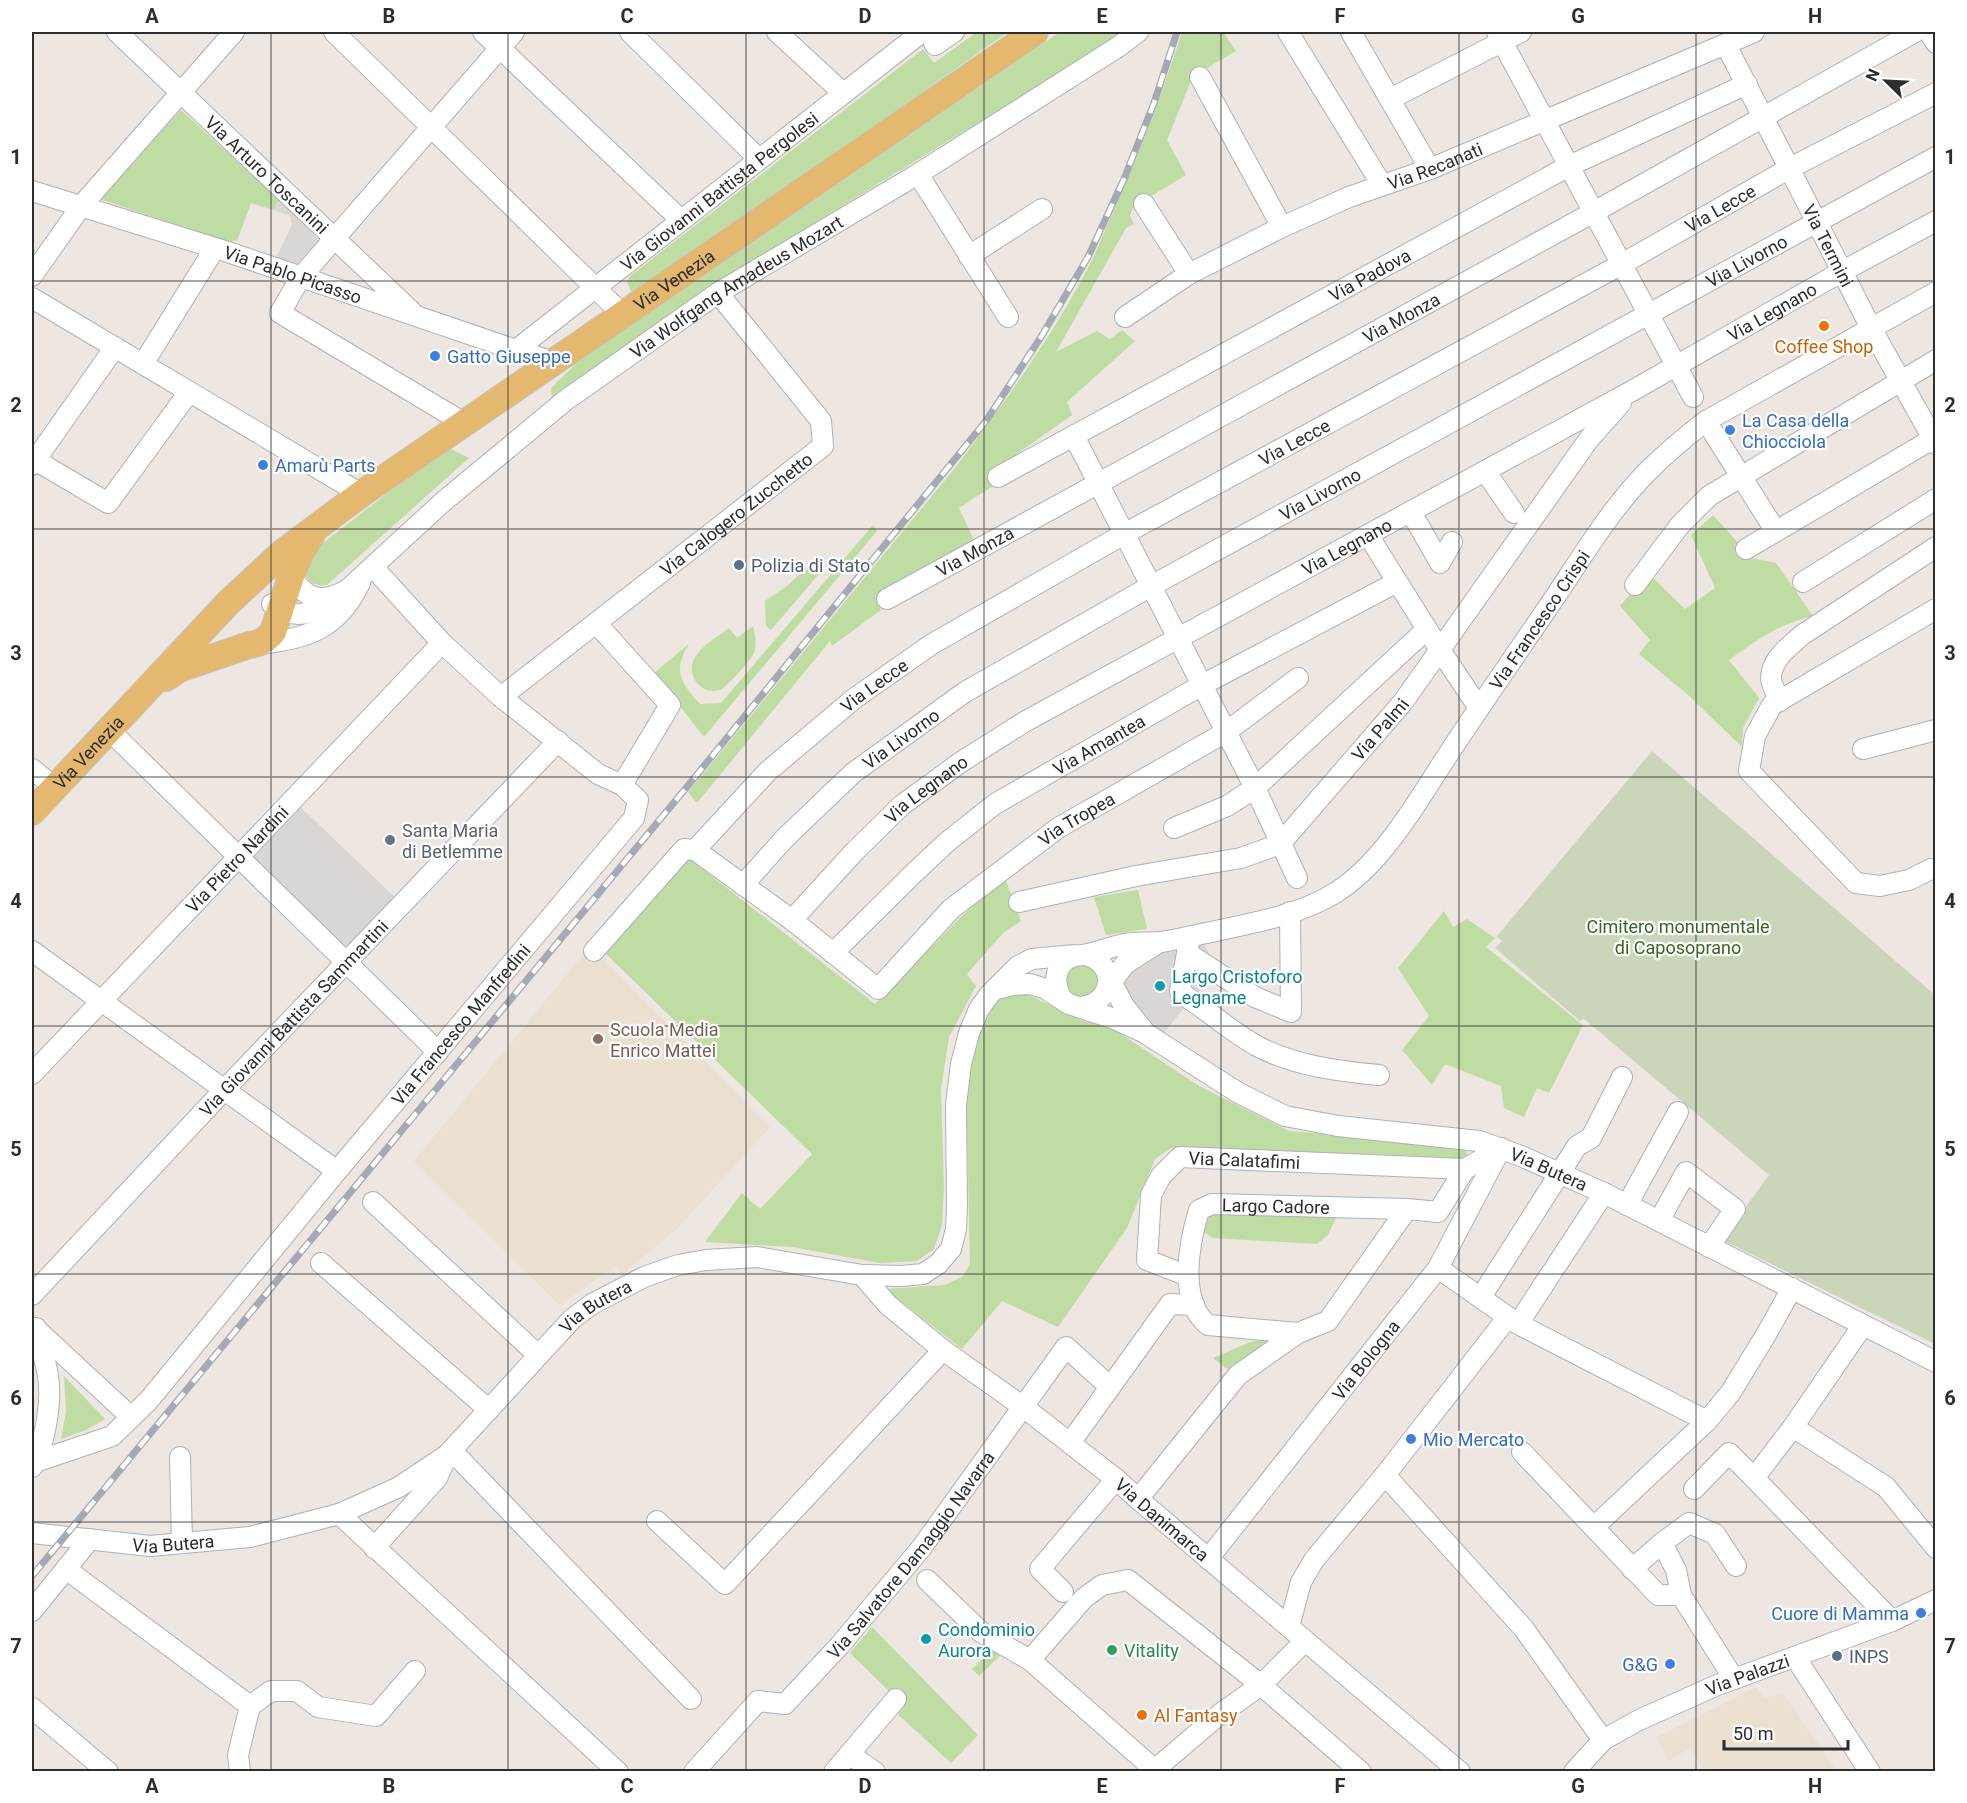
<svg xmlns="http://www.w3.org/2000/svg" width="1967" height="1803" viewBox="0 0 1967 1803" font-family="Roboto,sans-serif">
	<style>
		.education { fill: #ece0d2 }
		.green { fill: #bfdda3 }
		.cemetery { fill: #cbd5ba }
		.plaza { fill: #d9d6d3 }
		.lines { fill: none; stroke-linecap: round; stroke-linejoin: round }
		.minor-casing { stroke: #adb1b8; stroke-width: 22 }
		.major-casing { stroke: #c4c4c4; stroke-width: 28 }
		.minor { stroke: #fff; stroke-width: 20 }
		.major { stroke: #e4b86f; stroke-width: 26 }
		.rail-casing { stroke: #a4a9b5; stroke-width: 7 }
		.rail { stroke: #fff; stroke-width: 4.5; stroke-dasharray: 14; stroke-linecap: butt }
		.grid { fill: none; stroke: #2d2d2d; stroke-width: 1.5; stroke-opacity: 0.55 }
		.food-dot { fill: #e8710a; stroke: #fff; stroke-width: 2 }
		.shop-dot { fill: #3f7fe0; stroke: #fff; stroke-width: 2 }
		.service-dot { fill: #5c6f8a; stroke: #fff; stroke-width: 2 }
		.worship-dot { fill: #6b7280; stroke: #fff; stroke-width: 2 }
		.culture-dot { fill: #0f9aa8; stroke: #fff; stroke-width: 2 }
		.education-dot { fill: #8d6e63; stroke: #fff; stroke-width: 2 }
		.leisure-dot { fill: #2e9e5b; stroke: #fff; stroke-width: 2 }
		.labels { text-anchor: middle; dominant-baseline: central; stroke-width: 4.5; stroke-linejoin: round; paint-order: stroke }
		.street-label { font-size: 18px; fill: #2d2d2d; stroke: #fff }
		.food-label { font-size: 18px; fill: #c56008; stroke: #fff }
		.shop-label { font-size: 18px; fill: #366cbe; stroke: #fff; text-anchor: start }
		.service-label { font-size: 18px; fill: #4e5e75; stroke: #fff; text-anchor: start }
		.worship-label { font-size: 18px; fill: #5b616d; stroke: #fff; text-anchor: start }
		.park-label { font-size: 18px; fill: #396423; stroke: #fff }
		.culture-label { font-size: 18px; fill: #0d838f; stroke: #fff; text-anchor: start }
		.education-label { font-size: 18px; fill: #785e54; stroke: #fff; text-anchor: start }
		.leisure-label { font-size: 18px; fill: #27864d; stroke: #fff; text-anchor: start }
		.neatline { fill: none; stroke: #2d2d2d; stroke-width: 2 }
		.grid-label { font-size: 20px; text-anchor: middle; font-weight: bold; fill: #2d2d2d }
	</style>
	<rect width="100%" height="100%" fill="#ede6e1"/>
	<!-- education -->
	<g class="education">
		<path d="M590,946L770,1127L677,1229L622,1274L616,1266L559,1305L414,1161Z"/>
		<path d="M1756,1687L1764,1698L1783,1693L1837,1771H1705L1690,1748L1669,1761L1657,1737Z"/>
	</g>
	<!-- green -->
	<g class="green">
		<path d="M977,32H1008L633,296L627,282L630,276L923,49L934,63Z"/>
		<path d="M1060,32H1127L719,281L552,400L551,388L579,361Z"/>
		<path d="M1182,32H1223L1236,51L1193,76L1167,140L1186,175L1133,207L1130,216L1134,224L1126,228L1056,352L1097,331L1110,339L1122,330L1135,341L1067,402L1072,415L991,472L996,484L959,508L975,542L877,601L881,610L832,646L830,641L697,803L688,792L955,468C1003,405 1051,338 1088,268C1097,251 1104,232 1112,214C1139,154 1162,94 1182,32Z"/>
		<path d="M181,110L280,200L273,210L251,203L237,241L233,240L232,243L99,199Z"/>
		<path d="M447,447L469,458L327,585C305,587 304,576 305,557Z"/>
		<path d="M1713,515L1752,558L1776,563L1813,616C1779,624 1757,640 1729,660L1759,698L1743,728L1742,747L1687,694L1639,654L1650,640L1620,606L1648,573L1685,609L1715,588L1691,535Z"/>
		<path d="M873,525L877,531L704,737L654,673L689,644C672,671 681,683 700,704L721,703Z"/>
		<path d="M812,563L822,565L819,574L771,630L766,626L765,601L787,586Z"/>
		<path d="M753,626C755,634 757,644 754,653C751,660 727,687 720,690C701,696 686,675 694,659C701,646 717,637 729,628L737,638Z"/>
		<path d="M683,860H691L875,1004L965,913L1005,878L1021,921L1003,933L967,974L976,986L949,1037L941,1089L944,1188L942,1225L934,1249L917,1261L880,1263L792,1247L705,1242L742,1193L760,1209L812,1154L602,950Z"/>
		<path d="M1138,890L1147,929L1106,935L1094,897Z"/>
		<path d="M1444,911L1453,927L1467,919L1495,938L1486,947L1583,1025L1549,1093L1537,1088L1524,1117L1504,1108L1501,1086L1445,1064L1432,1085L1402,1050L1429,1016L1398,968Z"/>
		<path d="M1092,962L1103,983L1088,1001L1065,994L1063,970L1069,964Z"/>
		<path d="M1020,991L1084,1021L1109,1026L1199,1086L1289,1131L1464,1146L1467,1155L1463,1162L1171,1148L1155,1159L1127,1228L1058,1327L1002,1301L962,1349L885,1289L945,1285L963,1276L970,1264L966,1080L978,1027L1001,997Z"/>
		<path d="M1214,1212L1336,1218L1328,1235L1317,1244L1213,1238L1200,1230L1203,1217Z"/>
		<path d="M1262,1339H1270L1273,1344L1232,1373L1213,1358L1248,1343Z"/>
		<path d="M64,1376L105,1419L86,1430L61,1439L66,1412Z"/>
		<path d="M872,1627L978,1735L951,1763L892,1709L897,1699L850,1653Z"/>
		<path d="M999,1644L1002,1654L979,1676L972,1669Z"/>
	</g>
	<!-- cemetery -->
	<path class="cemetery" d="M1652,751L1935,995V1344L1722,1240L1769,1175L1583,1018L1580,1021L1495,948L1502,941L1497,936Z"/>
	<!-- plaza -->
	<g class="plaza">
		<path d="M280,200L319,240L296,265L276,258L292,224L289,215L273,210Z"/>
		<path d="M292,799L402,904L347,962L237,857Z"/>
		<path d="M1200,934L1207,950L1221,973L1197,992L1157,1041L1119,998L1125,964Z"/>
	</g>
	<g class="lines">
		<defs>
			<g id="minor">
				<path id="s1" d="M117,32L411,311"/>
				<path d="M334,32L623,315"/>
				<path d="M483,32L681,220"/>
				<path d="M630,32L759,159"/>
				<path d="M777,32L843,93"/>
				<path d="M930,32L935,45L954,32"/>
				<path d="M1288,32L1382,185"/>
				<path d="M1351,32L1430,169"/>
				<path d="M1497,32L1693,397"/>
				<path d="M1929,32L1936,43"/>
				<path id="s2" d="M1726,45L1871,328L1936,444"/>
				<path d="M1200,77L1282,227"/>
				<path d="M1390,99L1521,32"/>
				<path d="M918,174L1008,317"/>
				<path id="s3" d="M32,191L228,252L516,350L554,362"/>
				<path d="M1144,204L1189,274"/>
				<path d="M969,256L1042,209"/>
				<path d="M32,276L82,205L234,32"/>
				<path d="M32,298L361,494"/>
				<path id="s4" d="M1125,317L1189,274L1282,227L1349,197L1430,169L1754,32"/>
				<path id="s5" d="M516,350L922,32"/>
				<path d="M143,364L215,248"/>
				<path d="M1706,421L1775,530"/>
				<path d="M464,423L280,313L301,277L514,32"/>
				<path d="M1074,436L1255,788L1297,878"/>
				<path d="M35,460L108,503L189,392"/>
				<path d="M32,465L115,347"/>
				<path d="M1485,471L1514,513"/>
				<path id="s6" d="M998,477L1569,166L1747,84"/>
				<path d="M1411,512L1440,563L1452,542"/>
				<path d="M1368,535L1440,650L1479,708"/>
				<path d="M1746,549L1936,437"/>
				<path id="s7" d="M291,576C306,600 322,604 347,590L444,501L566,400L718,293L918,174L1118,47L1138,32"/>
				<path d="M1803,582L1936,499"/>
				<path d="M1635,585L1680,525L1709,496L1936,360"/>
				<path id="s8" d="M887,599L1594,212L1915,32"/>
				<path d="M272,604C298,622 310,613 334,598"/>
				<path d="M1936,609L1772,705L1755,736L1749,771L1856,883L1880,886L1909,880L1931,869L1936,870"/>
				<path d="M596,623L670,705L622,785"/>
				<path d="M259,644C307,639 338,629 360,583"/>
				<path id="s9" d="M501,697L823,446L821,421L718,293"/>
				<path d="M1780,701C1777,694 1771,685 1771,678C1771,659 1790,646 1802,635L1936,547"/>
				<path d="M109,730L438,1052"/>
				<path d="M1863,749L1936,730"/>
				<path d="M32,769L54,787"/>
				<path d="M1174,828L1227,806L1255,788L1427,629"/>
				<path id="s10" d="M695,850L768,771L855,698L932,644L1124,534L1622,264L1790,168L1936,93"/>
				<path id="s11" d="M743,885L785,838L853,773L965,692L1151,586L1936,157"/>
				<path id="s12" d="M1019,902L1136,876L1241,858L1280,844L1403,702L1589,439L1621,403"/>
				<path id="s13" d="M792,920L855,851L902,805L961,762L1026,721L1630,392L1843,271L1936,221"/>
				<path d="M1190,937L1180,991L1188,998C1211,1013 1233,1033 1257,1046C1295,1066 1338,1071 1379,1075"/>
				<path d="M32,951L337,1171"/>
				<path id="s14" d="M594,951L684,849L695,850L792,920L878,989L951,909L1058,828L1226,732L1298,678"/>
				<path id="s15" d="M833,953L914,873L947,842L995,804L1202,685L1397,582"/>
				<path d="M1187,953L1255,997L1291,1012L1290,912"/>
				<path d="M1107,974L1124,1006L1144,1031"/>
				<path d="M1107,988L1125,964L1156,944"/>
				<path id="s16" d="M996,989L1013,985L1030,984L1046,989L1069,1004L1112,1018L1145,1033L1237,1092L1285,1116L1338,1126L1479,1141L1521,1156L1604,1193L1936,1362"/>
				<path id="s17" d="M1061,997C1055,985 1053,970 1066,960C1072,955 1080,956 1088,954C1100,951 1112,947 1124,944C1136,942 1149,943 1161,942C1181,939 1201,934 1220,930C1258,922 1301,914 1335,893C1385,862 1419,798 1451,750C1484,700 1519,650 1553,600C1582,557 1610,510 1646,473C1665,454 1685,437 1706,421L1936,292"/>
				<path d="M1079,1007C1114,1005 1119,963 1085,955"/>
				<path id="s18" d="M32,1074L442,643"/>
				<path d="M373,1202L538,1355"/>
				<path d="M1627,1205L1678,1112"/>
				<path d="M1659,1221L1686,1172L1735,1209L1709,1247"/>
				<path d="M321,1263L489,1410"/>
				<path d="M1556,1266L1604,1193"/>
				<path d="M1438,1268L1518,1324L1707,1421"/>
				<path id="s19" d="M862,1275L888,1305L943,1350L1022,1406L1116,1479L1138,1499L1460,1772"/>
				<path id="s20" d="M1188,1276L1147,1260L1151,1195L1161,1176L1180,1157L1465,1169"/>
				<path id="s21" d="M32,1295L225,1089L558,741"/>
				<path d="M1481,1297L1577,1146L1591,1138L1622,1077"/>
				<path d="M1518,1324L1552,1272"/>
				<path d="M1863,1325L1793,1427L1754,1478L1892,1621"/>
				<path d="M35,1328L131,1417"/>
				<path id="s22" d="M1298,1333L1208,1325C1178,1301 1189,1243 1199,1210L1212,1204L1407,1209L1438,1212L1465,1169L1501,1148"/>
				<path d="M1793,1427L1886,1487L1936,1548"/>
				<path d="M1070,1443L1170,1304L1194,1305"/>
				<path d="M452,1451L691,1699"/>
				<path d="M1522,1452L1658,1595H1681L1734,1679"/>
				<path d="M180,1457L182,1543"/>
				<path id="s23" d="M35,1462L112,1436L149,1400L337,1171L634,818L638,800L622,785L598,774L501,697L442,643L373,567"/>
				<path d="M32,1467C46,1442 53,1398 47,1370C44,1356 39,1342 36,1328"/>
				<path d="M1385,1475L1524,1629L1603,1740"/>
				<path d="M1694,1489L1729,1453L1754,1478"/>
				<path d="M1138,1499L1238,1375L1298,1333L1328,1321L1407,1209"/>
				<path d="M339,1514L618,1772"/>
				<path d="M657,1521L725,1584L943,1350"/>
				<path d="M1594,1527L1707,1421L1731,1392L1767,1333L1792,1288"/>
				<path id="s24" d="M32,1533L150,1546L250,1537L339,1514L399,1487L447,1455L572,1319L592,1304L644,1277L678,1265L706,1260L757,1257L862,1275L901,1276L923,1274L938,1264L951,1249L956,1229L957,1206L956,1105L961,1064L969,1033L979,1009L989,995L1018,966L1032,959L1075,955"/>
				<path d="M1662,1543L1689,1523L1715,1534L1736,1566"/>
				<path d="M374,1548L437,1478L447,1456"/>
				<path id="s25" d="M1208,1559L1438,1268L1501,1148"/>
				<path d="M66,1569L250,1706L238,1755L240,1772"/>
				<path d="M1632,1569L1662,1543L1676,1570L1681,1595"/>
				<path d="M927,1580L981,1632L1030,1660L1154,1769"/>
				<path d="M1063,1592L1040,1569L1116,1479"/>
				<path d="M32,1611L90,1539"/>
				<path d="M1289,1627L1301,1582L1314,1560L1385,1475L1508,1317"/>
				<path d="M1795,1657L1870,1772"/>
				<path d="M1030,1660L1084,1598L1102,1585L1128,1580L1261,1685L1361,1772"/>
				<path d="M250,1706L271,1691H297L318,1707L376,1716L415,1671"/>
				<path d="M32,1708L108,1772"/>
				<path d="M849,1754L875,1772"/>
				<path id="s26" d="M694,1772L758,1701L785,1704L840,1645L922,1547L1066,1347L1110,1387"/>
				<path d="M834,1772L896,1699"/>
				<path d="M1152,1772L1220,1714L1261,1685L1305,1641"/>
				<path id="s27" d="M1574,1772L1603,1740L1639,1720L1715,1686L1892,1621L1936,1600"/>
			</g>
			<g id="major">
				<path d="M166,678L179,669L249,645C260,644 266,640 273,632L291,576L300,554L312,534"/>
				<path id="s28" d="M32,812L229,602L282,553L361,494L1035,32"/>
			</g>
		</defs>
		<!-- minor casing -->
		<use href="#minor" class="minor-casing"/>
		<!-- major casing -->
		<use href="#major" class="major-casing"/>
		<!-- minor -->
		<use href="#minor" class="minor"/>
		<!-- major -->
		<use href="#major" class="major"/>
		<defs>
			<path id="rail" d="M32,1576L686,788L986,421L1041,337L1088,257L1124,179L1154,103L1177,32"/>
		</defs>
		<!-- rail casing -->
		<use href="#rail" class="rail-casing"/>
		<!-- rail -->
		<use href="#rail" class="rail"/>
	</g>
	<!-- grid -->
	<path class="grid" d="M271,32V1772M508,32V1772M746,32V1772M984,32V1772M1221,32V1772M1459,32V1772M1696,32V1772M32,281H1936M32,529H1936M32,777H1936M32,1026H1936M32,1274H1936M32,1522H1936"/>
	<!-- markers -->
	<g class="food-dot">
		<circle cx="1824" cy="326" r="6"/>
		<circle cx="1142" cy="1715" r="6"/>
	</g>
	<g class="shop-dot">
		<circle cx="435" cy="356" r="6"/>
		<circle cx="1730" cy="430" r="6"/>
		<circle cx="263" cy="465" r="6"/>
		<circle cx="1411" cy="1439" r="6"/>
		<circle cx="1921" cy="1613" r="6"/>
		<circle cx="1670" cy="1664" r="6"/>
	</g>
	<g class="service-dot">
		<circle cx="739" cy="565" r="6"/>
		<circle cx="1837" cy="1656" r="6"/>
	</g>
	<circle class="worship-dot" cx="390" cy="840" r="6"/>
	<g class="culture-dot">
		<circle cx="1160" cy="986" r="6"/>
		<circle cx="926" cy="1639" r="6"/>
	</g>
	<circle class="education-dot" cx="598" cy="1039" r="6"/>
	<circle class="leisure-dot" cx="1112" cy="1650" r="6"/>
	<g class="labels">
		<!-- street labels -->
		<g class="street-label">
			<text stroke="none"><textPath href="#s4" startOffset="346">Via Recanati</textPath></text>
			<text stroke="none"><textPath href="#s1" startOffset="207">Via Arturo Toscanini</textPath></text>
			<text stroke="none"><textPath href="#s5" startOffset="258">Via Giovanni Battista Pergolesi</textPath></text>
			<text stroke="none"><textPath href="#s10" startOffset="1216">Via Lecce</textPath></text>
			<text stroke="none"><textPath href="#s2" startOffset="225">Via Termini</textPath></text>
			<text stroke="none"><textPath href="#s11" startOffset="1188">Via Livorno</textPath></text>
			<text stroke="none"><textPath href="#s3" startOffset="274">Via Pablo Picasso</textPath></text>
			<text stroke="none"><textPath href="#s6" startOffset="423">Via Padova</textPath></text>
			<text stroke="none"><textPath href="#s28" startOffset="838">Via Venezia</textPath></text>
			<text stroke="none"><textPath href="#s7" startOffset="561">Via Wolfgang Amadeus Mozart</textPath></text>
			<text stroke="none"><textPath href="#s13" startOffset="1160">Via Legnano</textPath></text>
			<text stroke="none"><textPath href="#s8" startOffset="586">Via Monza</textPath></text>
			<text stroke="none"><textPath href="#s10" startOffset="730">Via Lecce</textPath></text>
			<text stroke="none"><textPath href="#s11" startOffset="702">Via Livorno</textPath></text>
			<text stroke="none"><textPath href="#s9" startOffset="298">Via Calogero Zucchetto</textPath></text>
			<text stroke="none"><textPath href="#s13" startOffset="674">Via Legnano</textPath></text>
			<text stroke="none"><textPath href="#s8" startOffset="100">Via Monza</textPath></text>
			<text stroke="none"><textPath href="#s17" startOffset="663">Via Francesco Crispi</textPath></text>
			<text stroke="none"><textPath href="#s10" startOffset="244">Via Lecce</textPath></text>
			<text stroke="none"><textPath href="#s12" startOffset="420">Via Palmi</textPath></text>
			<text stroke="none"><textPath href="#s11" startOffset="216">Via Livorno</textPath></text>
			<text stroke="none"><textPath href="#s15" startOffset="340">Via Amantea</textPath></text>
			<text stroke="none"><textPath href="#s28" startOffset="82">Via Venezia</textPath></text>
			<text stroke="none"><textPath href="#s13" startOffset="188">Via Legnano</textPath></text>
			<text stroke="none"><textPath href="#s14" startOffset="640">Via Tropea</textPath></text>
			<text stroke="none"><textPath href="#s18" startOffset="297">Via Pietro Nardini</textPath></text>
			<text stroke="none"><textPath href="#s21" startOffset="381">Via Giovanni Battista Sammartini</textPath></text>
			<text stroke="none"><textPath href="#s23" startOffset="621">Via Francesco Manfredini</textPath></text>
			<text stroke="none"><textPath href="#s20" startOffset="222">Via Calatafimi</textPath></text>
			<text stroke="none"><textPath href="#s16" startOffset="594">Via Butera</textPath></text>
			<text stroke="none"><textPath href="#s22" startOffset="290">Largo Cadore</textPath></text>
			<text stroke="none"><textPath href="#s24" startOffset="646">Via Butera</textPath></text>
			<text stroke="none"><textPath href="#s25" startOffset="254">Via Bologna</textPath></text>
			<text stroke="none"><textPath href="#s19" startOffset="388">Via Danimarca</textPath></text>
			<text stroke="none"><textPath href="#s24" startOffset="142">Via Butera</textPath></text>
			<text stroke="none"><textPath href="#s26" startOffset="318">Via Salvatore Damaggio Navarra</textPath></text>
			<text stroke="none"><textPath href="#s27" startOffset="202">Via Palazzi</textPath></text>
		</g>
		<!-- food labels -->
		<g class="food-label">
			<text x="1824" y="346">Coffee Shop</text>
			<text x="1154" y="1715" text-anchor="start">Al Fantasy</text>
		</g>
		<!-- shop labels -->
		<g class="shop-label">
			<text x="447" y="356">Gatto Giuseppe</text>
			<text x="1742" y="420">La Casa della<tspan x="1742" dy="21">Chiocciola</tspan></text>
			<text x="275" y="465">Amarù Parts</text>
			<text x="1423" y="1439">Mio Mercato</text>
			<text x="1909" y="1613" text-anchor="end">Cuore di Mamma</text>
			<text x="1658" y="1664" text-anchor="end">G&amp;G</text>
		</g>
		<!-- service labels -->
		<g class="service-label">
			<text x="751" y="565">Polizia di Stato</text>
			<text x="1849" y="1656">INPS</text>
		</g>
		<!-- worship labels -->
		<g class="worship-label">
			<text x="402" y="830">Santa Maria<tspan x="402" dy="21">di Betlemme</tspan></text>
		</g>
		<!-- park labels -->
		<g class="park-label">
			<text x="1678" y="926">Cimitero monumentale<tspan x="1678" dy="21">di Caposoprano</tspan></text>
		</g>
		<!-- culture labels -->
		<g class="culture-label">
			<text x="1172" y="976">Largo Cristoforo<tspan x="1172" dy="21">Legname</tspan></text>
			<text x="938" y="1629">Condominio<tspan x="938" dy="21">Aurora</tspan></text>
		</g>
		<!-- education labels -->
		<g class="education-label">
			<text x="610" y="1029">Scuola Media<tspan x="610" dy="21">Enrico Mattei</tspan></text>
		</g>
		<!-- leisure labels -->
		<g class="leisure-label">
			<text x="1124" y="1650">Vitality</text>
		</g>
	</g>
	<!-- border -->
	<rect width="1967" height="1803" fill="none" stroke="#ffffff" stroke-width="66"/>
	<!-- north arrow -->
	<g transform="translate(1886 81) rotate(294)" stroke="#ffffff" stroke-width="4.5" paint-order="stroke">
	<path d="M0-4.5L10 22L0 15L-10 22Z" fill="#2d2d2d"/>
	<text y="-9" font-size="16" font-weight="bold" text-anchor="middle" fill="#2d2d2d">N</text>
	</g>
	<!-- scale -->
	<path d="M1724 1740v9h124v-9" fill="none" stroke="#2d2d2d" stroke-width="3"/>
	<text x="1733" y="1740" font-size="18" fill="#2d2d2d" stroke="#ffffff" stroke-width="4.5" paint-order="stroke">50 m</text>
	<rect x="33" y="33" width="1901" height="1737" class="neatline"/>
	<g class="grid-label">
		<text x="152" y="23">A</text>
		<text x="389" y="23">B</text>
		<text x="627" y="23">C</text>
		<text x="865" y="23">D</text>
		<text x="1102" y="23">E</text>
		<text x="1340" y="23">F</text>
		<text x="1578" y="23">G</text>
		<text x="1815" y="23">H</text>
		<text x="16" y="164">1</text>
		<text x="1950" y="164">1</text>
		<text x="16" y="412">2</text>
		<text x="1950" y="412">2</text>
		<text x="16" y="660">3</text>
		<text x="1950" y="660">3</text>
		<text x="16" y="908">4</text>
		<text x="1950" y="908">4</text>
		<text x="16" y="1156">5</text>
		<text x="1950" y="1156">5</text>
		<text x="16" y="1405">6</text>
		<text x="1950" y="1405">6</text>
		<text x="16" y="1653">7</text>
		<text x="1950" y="1653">7</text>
		<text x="152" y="1793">A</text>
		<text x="389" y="1793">B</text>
		<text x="627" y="1793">C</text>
		<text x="865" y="1793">D</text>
		<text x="1102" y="1793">E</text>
		<text x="1340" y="1793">F</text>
		<text x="1578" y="1793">G</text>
		<text x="1815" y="1793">H</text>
	</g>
</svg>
